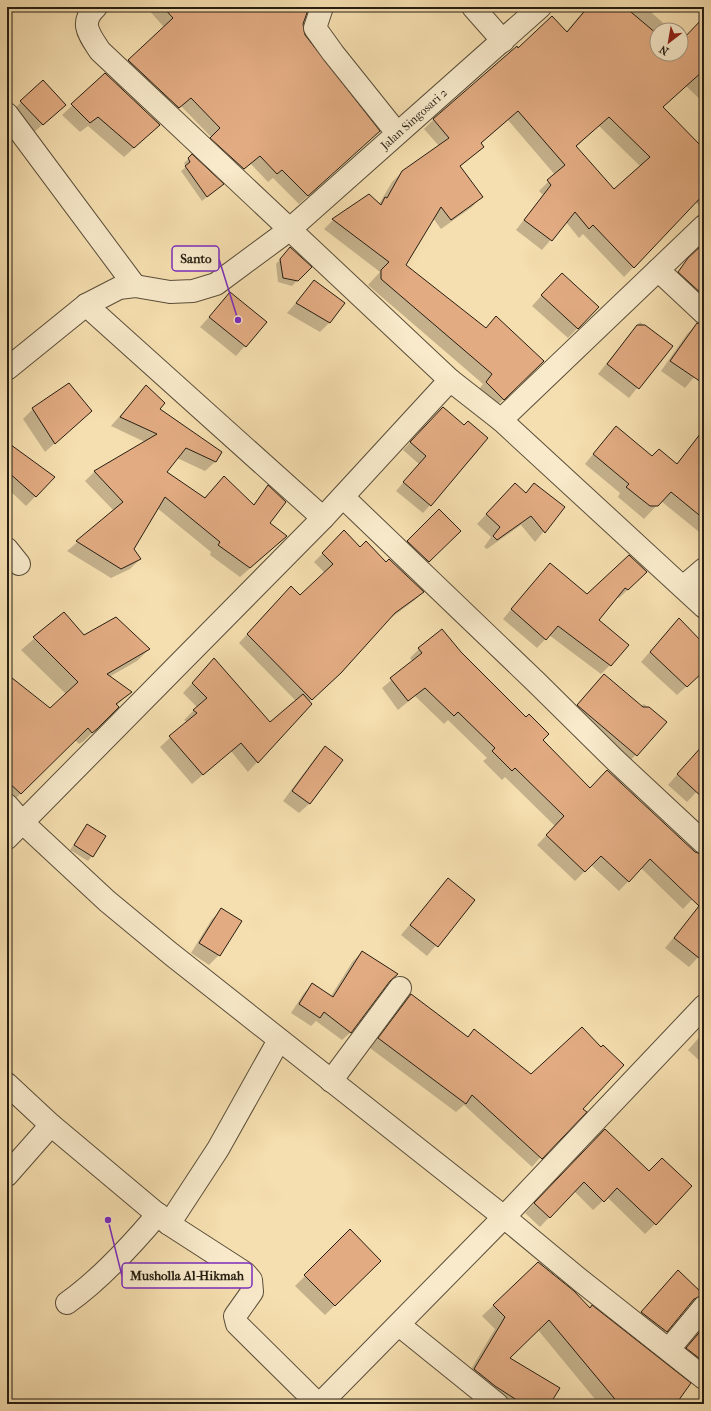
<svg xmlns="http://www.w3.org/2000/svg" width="711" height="1411" viewBox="0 0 711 1411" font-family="'IM FELL French Canon',serif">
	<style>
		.shadow { fill: #0003; fill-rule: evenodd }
		.building { fill: #e2ab82; stroke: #261e12; fill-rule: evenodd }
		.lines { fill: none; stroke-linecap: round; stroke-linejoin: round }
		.minor-casing { stroke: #5a4e39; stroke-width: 24 }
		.minor { stroke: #f8eacb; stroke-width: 22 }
		.labels { text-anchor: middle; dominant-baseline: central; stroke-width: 4; stroke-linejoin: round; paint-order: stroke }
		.street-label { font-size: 12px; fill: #261e12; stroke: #f8eacb }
		.leader { fill: none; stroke: #7b2cbf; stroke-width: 1.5 }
		.callout-dot { fill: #7b2cbf; stroke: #f8eacb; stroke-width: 1.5 }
		.callout { fill: #f8eacb; stroke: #7b2cbf; stroke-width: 1.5 }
		.callout-label { font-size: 13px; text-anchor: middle; font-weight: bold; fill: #261e12 }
	</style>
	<rect width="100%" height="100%" fill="#f5deaf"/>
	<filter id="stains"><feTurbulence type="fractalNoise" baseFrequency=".005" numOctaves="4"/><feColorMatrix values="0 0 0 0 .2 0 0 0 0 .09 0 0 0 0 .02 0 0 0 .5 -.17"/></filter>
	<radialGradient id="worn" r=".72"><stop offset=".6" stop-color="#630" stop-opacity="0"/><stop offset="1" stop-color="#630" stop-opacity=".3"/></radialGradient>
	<!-- shadow -->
	<g class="shadow">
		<path d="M146,7H302L304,35L369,140L299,204L273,178L268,182L251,164L234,177L202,147L212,138L181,106L170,117L119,69L164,27Z"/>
		<path d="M587,7H656L652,13L671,30H657V54H681V39L682,40L704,18V103L686,86L662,108L700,146L704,143V204L701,207L669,178L687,211L624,277L583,234L579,238L566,222L542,250L516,230L543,195L539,191L555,175L508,120L480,144L483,147L460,167L481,197L472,207L441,229L433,218L405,266L534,371L494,408L477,392L483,384L368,285L380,272L324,229L333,220L369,195L379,204L392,182L402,172L439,146L424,129L434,119L518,49L566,32ZM599,126L640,166L614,190L576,147Z"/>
		<path d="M105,75L159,125L124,157L88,126L80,132L62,115Z"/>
		<path d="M43,81L65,105L33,133L11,112Z"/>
		<path d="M192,156L222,184L202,201L181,171L186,167L184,163Z"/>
		<path d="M704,250V315L669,282L692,257Z"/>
		<path d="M286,253L310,267L292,286L278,282L276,264Z"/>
		<path d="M314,282L330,322L320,332L287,313Z"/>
		<path d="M552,284L598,307L568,338L532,306Z"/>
		<path d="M231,293L266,322L236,356L200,327Z"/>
		<path d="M640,322L671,346L629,398L598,374Z"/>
		<path d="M697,324L704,325V365L685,388L661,371L687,334Z"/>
		<path d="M146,386L159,409L220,452L215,462L205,471L177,458L165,472L204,498L224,477L253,505L268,487L269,523L286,537L240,577L210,555L211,552L157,508L133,549L140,559L130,569L111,578L67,551L114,511L85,481L94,472L145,442L111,426Z"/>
		<path d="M33,409L81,420L45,452L23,419Z"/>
		<path d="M435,416L478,451L423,513L396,491L419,464L403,450Z"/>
		<path d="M704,428V536L661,501L644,519L618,497L620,493L585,464L607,437L652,457L676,465Z"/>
		<path d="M7,443L54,477L26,506L7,488Z"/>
		<path d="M535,484L564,507L535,542L521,525L487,549L484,547L491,537L477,524L505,494H525Z"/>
		<path d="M439,511L459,531L419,571L398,551Z"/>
		<path d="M336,540L360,548L386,564L423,592L415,600L388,620L331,681L309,702L311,704L248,772L231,751L192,784L160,747L187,722L184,720L197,707L183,693L214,659L270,723L296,701L239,643L282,596L300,597L325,573L314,562Z"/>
		<path d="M541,574L587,595L637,581L619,598L616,597L597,621L610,665L601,674L549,635L537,648L503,619Z"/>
		<path d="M64,613L84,636L149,649L137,661L109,677L130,692L116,706L117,707L84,741L79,744L75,740L8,806L7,679L50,710L66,694L21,650Z"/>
		<path d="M670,629L704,646V670L677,695L641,662Z"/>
		<path d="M419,649L460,652L590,789L695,853L704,856V887L683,909L641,868L619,891L591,865L575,881L537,845L555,826L505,777L502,780L483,761L487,758L448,720L444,724L415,696L398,710L382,688L413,662L410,658Z"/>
		<path d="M604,675L641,706L644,704L666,723L626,765L568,715Z"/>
		<path d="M326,748L342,760L309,804L299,813L283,801L316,757Z"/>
		<path d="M704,756V784L687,802L668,785L689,761Z"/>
		<path d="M87,825L92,856L88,861L70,850Z"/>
		<path d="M448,879L474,900L427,956L401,935Z"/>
		<path d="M704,901V951L689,967L665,948Z"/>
		<path d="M222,910L219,955L209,965L191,953L212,919Z"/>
		<path d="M362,952L387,983L351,1032L342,1040L316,1021L311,1026L291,1013L304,993L312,985L331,996L353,961Z"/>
		<path d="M411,995L468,1037L474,1030L532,1075L601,1049L582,1109L532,1167L464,1105L456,1112L370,1048L402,1005Z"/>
		<path d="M704,1032V1065L688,1050Z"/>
		<path d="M595,1140L655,1224L645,1234L607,1197L593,1210L574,1191L540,1227L525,1213Z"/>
		<path d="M350,1231L380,1261L325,1315L295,1286Z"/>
		<path d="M538,1263L675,1404H599L538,1330L509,1359L549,1404H495L464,1381L495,1329L482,1316Z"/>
		<path d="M678,1272L704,1295L695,1304L688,1306L656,1341L632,1323Z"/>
		<path d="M704,1326V1363L695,1372L677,1358Z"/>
	</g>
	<!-- building -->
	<g class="building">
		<path d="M163,7H309L303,24L305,35L380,131L308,196L282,170L277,174L260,156L244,169L210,138L220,128L191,98L179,108L128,60L173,18Z"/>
		<path d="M588,7H625L657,34V54H681V41L704,17V70L663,107L704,149V194L634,268L593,225L589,229L575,212L552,241L524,220L551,185L547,180L565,165L518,111L481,143L484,147L460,166L483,197L451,220L441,207L406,265L486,328L496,316L544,361L504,400L486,382L492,374L381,279V270L389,262L332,219L369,194L381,205L385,197L387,198L402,171L449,138L433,119L517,46L518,48L552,16L567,32ZM609,117L650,157L614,189L576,146Z"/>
		<path d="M105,73L160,125L134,148L98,117L90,123L71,104Z"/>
		<path d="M43,80L66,105L43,125L20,101Z"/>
		<path d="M192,154L224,184L207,197L185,166L190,162L188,158Z"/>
		<path d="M704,243V296L678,272L688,258Z"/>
		<path d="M290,247L312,267L298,281L283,278L280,259Z"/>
		<path d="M562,273L599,307L578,329L541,295Z"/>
		<path d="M314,280L345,303L330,323L296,303Z"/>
		<path d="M230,292L267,322L246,347L209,317Z"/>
		<path d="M697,323L704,325V384L670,361Z"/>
		<path d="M637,325H645L673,346L639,389L607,364Z"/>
		<path d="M69,383L92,411L55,444L32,408Z"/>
		<path d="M146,385L165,403L160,409L222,452L216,462L186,448L167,472L205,498L224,476L254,505L268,485L286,502L270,523L287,536L250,568L218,545L220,542L165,497L134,549L141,559L121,569L76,541L123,502L94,471L157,434L120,417Z"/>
		<path d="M443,407L464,425L468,421L488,438L431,506L403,482L426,456L410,442Z"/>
		<path d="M616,426L652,456L659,449L677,464L704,429V519L671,492L658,506H650L626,487L629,484L593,454Z"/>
		<path d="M7,442L55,477L36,497L7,471Z"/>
		<path d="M515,483L526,493L534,483L565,507L545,533L531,516L497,540L493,536L500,527L486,514Z"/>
		<path d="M439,509L461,531L429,562L407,541Z"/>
		<path d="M344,530L360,547L366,541L386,562L389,559L424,592L395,613L341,673L312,700L247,634L291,586L300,595L333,564L322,553Z"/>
		<path d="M629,555L647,572L628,590L625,588L599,620L629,645L611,666L558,626L546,640L511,609L550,563L587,594Z"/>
		<path d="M64,612L84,635L116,617L150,649L107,674L132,692L116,704L119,707L97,729L92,733L88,728L21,794L7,781V674L50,708L78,682L33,637Z"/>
		<path d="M679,618L704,644V671L687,687L650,652Z"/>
		<path d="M442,629L461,652L526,717L529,714L549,734L543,740L590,788L607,770L695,852L704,855V962L674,938L699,906L650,859L629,882L601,856L585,872L546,835L564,816L515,768L512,771L492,751L495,748L458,712L454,716L425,688L408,701L390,678L422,653L418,648Z"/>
		<path d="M214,658L270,722L303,694L312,704L258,763L241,743L203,775L169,736L197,713L193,710L207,698L192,683Z"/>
		<path d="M604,674L643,707H649L667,722L637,756L577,705Z"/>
		<path d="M704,744V799L677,774Z"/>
		<path d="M325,746L343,760L310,804L292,791Z"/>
		<path d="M87,824L106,836L93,857L74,845Z"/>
		<path d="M448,878L475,900L438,947L410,925Z"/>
		<path d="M221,908L242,921L220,956L199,943Z"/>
		<path d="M362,951L398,974L390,981L351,1033L324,1012L320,1018L299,1004L312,983L333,997Z"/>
		<path d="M411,994L468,1037L474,1029L531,1074L582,1027L601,1047L603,1045L624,1065L583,1109L587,1112L542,1159L472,1095L466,1104L378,1038Z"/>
		<path d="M605,1129L649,1171L662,1158L692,1186L656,1225L617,1188L604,1202L584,1182L550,1218L534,1203Z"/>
		<path d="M350,1229L381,1261L335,1306L304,1275Z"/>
		<path d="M538,1262L574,1291L590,1308L592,1305L691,1383L676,1404H619L549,1320L510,1358L560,1388L550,1404H523L495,1386L474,1369L505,1317L493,1305Z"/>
		<path d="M678,1270L704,1295L694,1299L667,1332L641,1312Z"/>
		<path d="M704,1327V1362L686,1348Z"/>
	</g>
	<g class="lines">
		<defs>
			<g id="minor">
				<path d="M96,7C79,23 89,34 100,51L450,380"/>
				<path d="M322,7L315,28L333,53L397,133"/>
				<path d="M473,7L503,41"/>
				<path d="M7,114L135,286"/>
				<path d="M658,270L704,313"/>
				<path d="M86,305L323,518"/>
				<path d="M7,369L86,305L119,288L135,286L170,292L193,291L216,284L289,230L540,7"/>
				<path d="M501,420L704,607"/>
				<path d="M343,497L536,682L615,760L704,843"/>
				<path d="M7,549L19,564"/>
				<path d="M683,587L704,569"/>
				<path d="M7,805L22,822L107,901L171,954L504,1217L580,1280L704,1378"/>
				<path d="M7,838L323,518L450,380L501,420L704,226"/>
				<path d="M331,1081L400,988"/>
				<path d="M7,1084L51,1125L169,1224L245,1273L251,1280L252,1292L235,1316L237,1324L318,1404"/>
				<path d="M7,1175L51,1125"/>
				<path d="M169,1224L218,1149L279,1040"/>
				<path d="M67,1303C101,1279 131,1246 158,1214"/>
				<path d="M399,1325L497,1404"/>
				<path d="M669,1349L704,1307"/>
				<path d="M320,1404L504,1217L704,1006"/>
			</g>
		</defs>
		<!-- minor casing -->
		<use href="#minor" class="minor-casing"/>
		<!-- minor -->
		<use href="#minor" class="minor"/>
	</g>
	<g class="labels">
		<!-- street labels -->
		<g class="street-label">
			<text transform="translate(414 119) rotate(-42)">Jalan Singosari 2</text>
		</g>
	</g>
	<!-- callouts -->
	<path class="leader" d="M238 320L219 259M108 1220L122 1276"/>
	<g class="callout-dot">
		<circle cx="238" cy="320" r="4"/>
		<circle cx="108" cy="1220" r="4"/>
	</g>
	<g class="callout">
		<rect x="172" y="246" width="47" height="25" rx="4"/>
		<rect x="122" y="1263" width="130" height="25" rx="4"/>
	</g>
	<g class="callout-label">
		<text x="196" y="263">Santo</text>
		<text x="187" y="1280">Musholla Al-Hikmah</text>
	</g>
	<!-- margin -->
	<rect width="711" height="1411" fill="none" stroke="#f5deaf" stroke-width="24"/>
	<rect x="8" y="8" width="695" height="1395" fill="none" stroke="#261e12" stroke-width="2"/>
	<rect x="12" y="12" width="687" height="1387" fill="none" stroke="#261e12"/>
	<!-- north arrow -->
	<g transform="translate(669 42) rotate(211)"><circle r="19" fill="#f8eacb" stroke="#a49881"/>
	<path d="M0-3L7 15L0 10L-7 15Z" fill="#8f2418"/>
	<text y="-6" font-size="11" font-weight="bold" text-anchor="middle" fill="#261e12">N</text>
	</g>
	<rect width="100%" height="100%" filter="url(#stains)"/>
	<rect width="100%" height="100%" fill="url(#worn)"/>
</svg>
